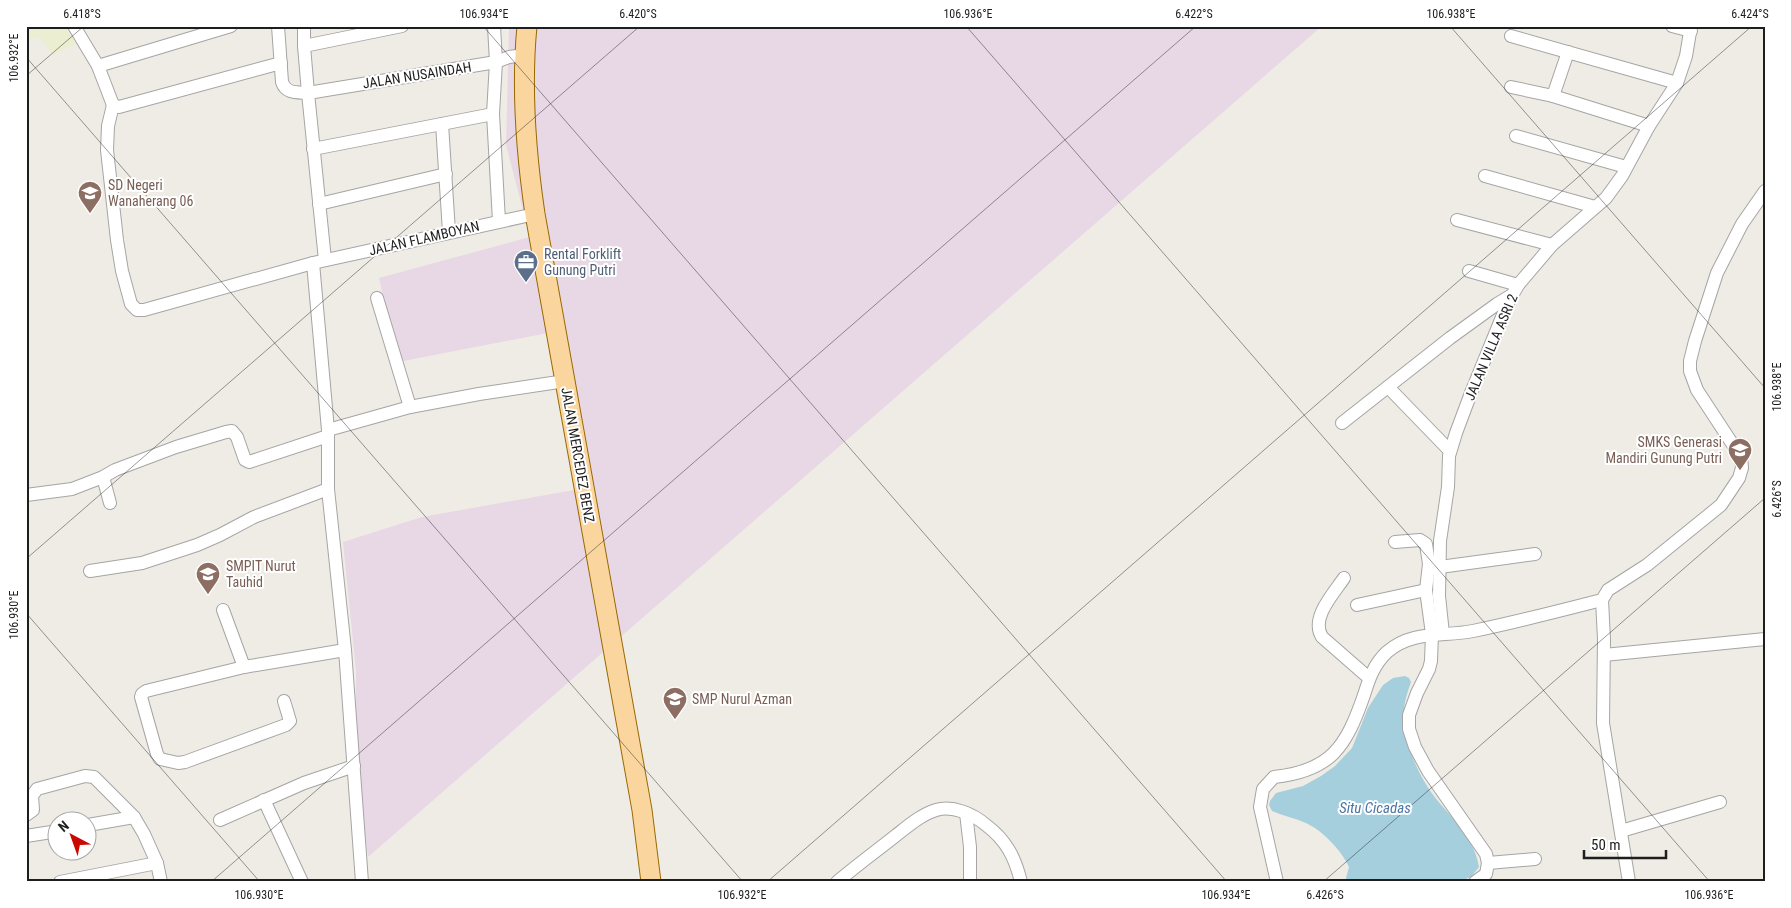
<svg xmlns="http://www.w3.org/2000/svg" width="1791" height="908" viewBox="0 0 1791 908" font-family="'Roboto Condensed',sans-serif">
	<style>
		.industrial { fill: #e8d7e5 }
		.farmland { fill: #ebeed0 }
		.water { fill: #a5cfdc }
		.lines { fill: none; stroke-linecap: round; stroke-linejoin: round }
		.street-casing { stroke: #a5a5a5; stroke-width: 14 }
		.primary-casing { stroke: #976902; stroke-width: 21 }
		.street { stroke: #fff; stroke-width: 12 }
		.primary { stroke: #fbd59e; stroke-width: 19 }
		.ticks { fill: none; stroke: #1e1e1e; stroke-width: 1; stroke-opacity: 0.45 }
		.labels { text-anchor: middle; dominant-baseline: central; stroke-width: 4; stroke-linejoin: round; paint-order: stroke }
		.street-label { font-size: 14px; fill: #1e1e1e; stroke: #fff }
		.education-label { font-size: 14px; fill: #785e54; stroke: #fff; text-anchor: start }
		.service-label { font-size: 14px; fill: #4e5e75; stroke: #fff; text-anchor: start }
		.water-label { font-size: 15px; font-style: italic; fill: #4975a5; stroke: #fff }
		.neatline { fill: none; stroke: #1e1e1e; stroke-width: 2 }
		.ticks-label { font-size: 12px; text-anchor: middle; fill: #1e1e1e }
	</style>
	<rect width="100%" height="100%" fill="#efece5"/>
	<!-- industrial -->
	<path class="industrial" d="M509,26H1322L368,857L356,779V671L343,542L422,517L574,490L553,332L398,362L379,278L530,237L506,145Z"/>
	<!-- farmland -->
	<path class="farmland" d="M26,26H64L76,44L53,55L39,36L26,42Z"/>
	<!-- water -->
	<path class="water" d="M1405,676L1409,678L1411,682C1408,691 1404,702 1404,712C1402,740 1419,778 1437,800C1454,820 1475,840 1479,867L1471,877L1457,882H1345L1349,867C1341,850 1323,831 1306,823C1295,818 1283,816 1272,811L1269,805L1270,801L1276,793L1303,786L1321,776L1335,766L1352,748L1368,708L1383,685L1393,678Z"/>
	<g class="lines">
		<defs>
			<g id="street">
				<path d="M74,26L98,66L113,105L119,107L281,63"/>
				<path d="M278,26L282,82C286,94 297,92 308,93L496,62L509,57L525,55"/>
				<path d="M304,26V46L308,93L325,260"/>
				<path d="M1672,26L1691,31"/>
				<path d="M1511,36L1677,83"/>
				<path d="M304,46L402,26"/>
				<path d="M98,66L231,26"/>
				<path d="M1511,87L1553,96L1649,126"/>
				<path d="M1553,96L1568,52"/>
				<path d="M113,105L108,126L107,150L117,240L122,271L131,304L137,310H144L313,263L535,214"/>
				<path d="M493,114L496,62L494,26"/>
				<path d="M442,124L449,232"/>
				<path d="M1516,136L1626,167"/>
				<path d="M313,149L493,114L499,221"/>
				<path d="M1485,176L1595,207"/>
				<path d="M319,204L446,174"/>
				<path d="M1457,220L1552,245"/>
				<path d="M313,263L328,430V489L345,650L362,882"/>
				<path d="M1469,271L1518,285"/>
				<path d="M377,298L410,407"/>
				<path d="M1388,387L1450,451"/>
				<path d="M1342,423L1450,338L1497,304L1512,295"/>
				<path d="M328,430L410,407L479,394L565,381"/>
				<path d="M103,477L110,503"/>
				<path d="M26,495L72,489L103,477L115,470L176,447L226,432L232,431L237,437L245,460L249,462L328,436"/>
				<path d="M1395,542L1420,540L1426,544L1429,564L1426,590L1432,634L1431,661L1429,669L1417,693L1409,715V729L1415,747L1428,771L1486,854L1488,863L1486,874L1475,882"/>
				<path d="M1440,567L1535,554"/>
				<path d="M90,571L142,563L197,545L220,535L254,517L328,489"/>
				<path d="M1344,578C1334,593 1310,618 1322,637L1369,678"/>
				<path d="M1602,600L1604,639L1603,723L1629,882"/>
				<path d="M1357,605L1426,590"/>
				<path d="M223,610L244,667"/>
				<path d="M1443,634L1439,596L1440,541L1448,487L1449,456L1456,433L1471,393L1507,305L1518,285L1552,245L1606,198L1622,176L1649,126L1677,83L1686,56L1691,26"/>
				<path d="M1604,655L1765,639"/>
				<path d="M284,701L290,721L286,725L185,762L178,763L160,759L157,754L141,697L142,694L146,691L244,667L345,650"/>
				<path d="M264,800L302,882"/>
				<path d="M966,813L970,847V882"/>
				<path d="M26,815L33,810L32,796L37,789L85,776L94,777L134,817L144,834L157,863L161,882"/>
				<path d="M220,820L304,783L354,766"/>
				<path d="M88,825L134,817"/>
				<path d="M1621,831L1720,802"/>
				<path d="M26,836L58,831"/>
				<path d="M1488,863L1535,859"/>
				<path d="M60,882L157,863"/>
				<path d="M837,882C856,866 875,852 894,837C907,827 920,815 936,810C953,805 973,814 986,825C1006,840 1015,857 1021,882"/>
				<path d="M1277,882L1260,807L1263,789L1274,777C1331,771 1346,747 1364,695C1369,679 1374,664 1387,652C1412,630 1443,637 1473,631C1517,622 1559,611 1602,600L1608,590L1647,565L1721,505L1739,478L1742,468L1741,457L1697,390L1690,371V361L1695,341L1717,273L1742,224L1765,191"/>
			</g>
			<path id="primary" d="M527,26C521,88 526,153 535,214L642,810L651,882"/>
		</defs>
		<!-- street casing -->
		<use href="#street" class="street-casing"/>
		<!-- primary casing -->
		<use href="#primary" class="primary-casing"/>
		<!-- street -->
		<use href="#street" class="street"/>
		<!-- primary -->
		<use href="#primary" class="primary"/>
	</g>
	<!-- ticks -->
	<path class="ticks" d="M483,26L1227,882M966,26L1710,882M1450,26L1765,388M26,57L743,882M26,76L84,26M26,559L640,26M26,613L260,882M211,882L1196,26M767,882L1752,26M1323,882L1765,498"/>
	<!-- icons -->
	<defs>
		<symbol id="school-pin" viewBox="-11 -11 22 30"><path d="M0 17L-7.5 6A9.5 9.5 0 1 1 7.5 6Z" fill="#8d6e63" stroke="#fff"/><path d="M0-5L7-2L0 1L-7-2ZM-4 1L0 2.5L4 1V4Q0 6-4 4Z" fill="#fff"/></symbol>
		<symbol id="office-pin" viewBox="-11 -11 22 30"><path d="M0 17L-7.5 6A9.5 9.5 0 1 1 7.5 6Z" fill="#5c6f8a" stroke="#fff"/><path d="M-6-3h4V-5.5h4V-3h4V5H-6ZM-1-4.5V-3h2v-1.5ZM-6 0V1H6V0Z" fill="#fff"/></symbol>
	</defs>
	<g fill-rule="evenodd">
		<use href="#school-pin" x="76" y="179" width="28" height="38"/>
		<use href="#office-pin" x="512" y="248" width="28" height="38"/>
		<use href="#school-pin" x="1726" y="436" width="28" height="38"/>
		<use href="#school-pin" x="194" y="560" width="28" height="38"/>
		<use href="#school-pin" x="661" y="685" width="28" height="38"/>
	</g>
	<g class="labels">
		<!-- street labels -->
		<g class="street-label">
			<text transform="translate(417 75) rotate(-9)">JALAN NUSAINDAH</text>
			<text transform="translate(424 238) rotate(-13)">JALAN FLAMBOYAN</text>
			<text transform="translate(1491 347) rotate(-67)">JALAN VILLA ASRI 2</text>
			<text transform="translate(578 455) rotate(80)">JALAN MERCEDEZ BENZ</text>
		</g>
		<!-- education labels -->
		<g class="education-label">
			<text x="108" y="185">SD Negeri<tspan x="108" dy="16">Wanaherang 06</tspan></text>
			<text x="1722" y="442" text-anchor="end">SMKS Generasi<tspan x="1722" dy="16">Mandiri Gunung Putri</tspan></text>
			<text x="226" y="566">SMPIT Nurut<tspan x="226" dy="16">Tauhid</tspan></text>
			<text x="692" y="699">SMP Nurul Azman</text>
		</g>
		<!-- service labels -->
		<g class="service-label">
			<text x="544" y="254">Rental Forklift<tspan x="544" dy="16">Gunung Putri</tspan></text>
		</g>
		<!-- water labels -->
		<g class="water-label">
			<text x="1375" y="808">Situ Cicadas</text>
		</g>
	</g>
	<!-- border -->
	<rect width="1791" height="908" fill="none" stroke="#ffffff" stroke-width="55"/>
	<!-- north arrow -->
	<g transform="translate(72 836) rotate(319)"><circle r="24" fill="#ffffff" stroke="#a5a5a5"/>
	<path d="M0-4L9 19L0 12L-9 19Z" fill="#cb0702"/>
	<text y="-8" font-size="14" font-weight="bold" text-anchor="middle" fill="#1e1e1e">N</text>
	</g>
	<!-- scale -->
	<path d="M1584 850v8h82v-8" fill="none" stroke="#1e1e1e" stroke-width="2.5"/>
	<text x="1591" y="850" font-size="15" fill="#1e1e1e" stroke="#ffffff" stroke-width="4" paint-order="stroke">50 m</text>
	<rect x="28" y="28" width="1736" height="852" class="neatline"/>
	<g class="ticks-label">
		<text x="82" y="18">6.418°S</text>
		<text x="484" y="18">106.934°E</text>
		<text x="638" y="18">6.420°S</text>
		<text x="968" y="18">106.936°E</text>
		<text x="1194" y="18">6.422°S</text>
		<text x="1451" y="18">106.938°E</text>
		<text x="1750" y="18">6.424°S</text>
		<text transform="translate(14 58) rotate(-90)" y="4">106.932°E</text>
		<text transform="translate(1777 387) rotate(-90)" y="4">106.938°E</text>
		<text transform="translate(1777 499) rotate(-90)" y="4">6.426°S</text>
		<text transform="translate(14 615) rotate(-90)" y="4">106.930°E</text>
		<text x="259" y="899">106.930°E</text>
		<text x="742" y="899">106.932°E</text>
		<text x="1226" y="899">106.934°E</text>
		<text x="1325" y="899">6.426°S</text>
		<text x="1709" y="899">106.936°E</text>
	</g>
</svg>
